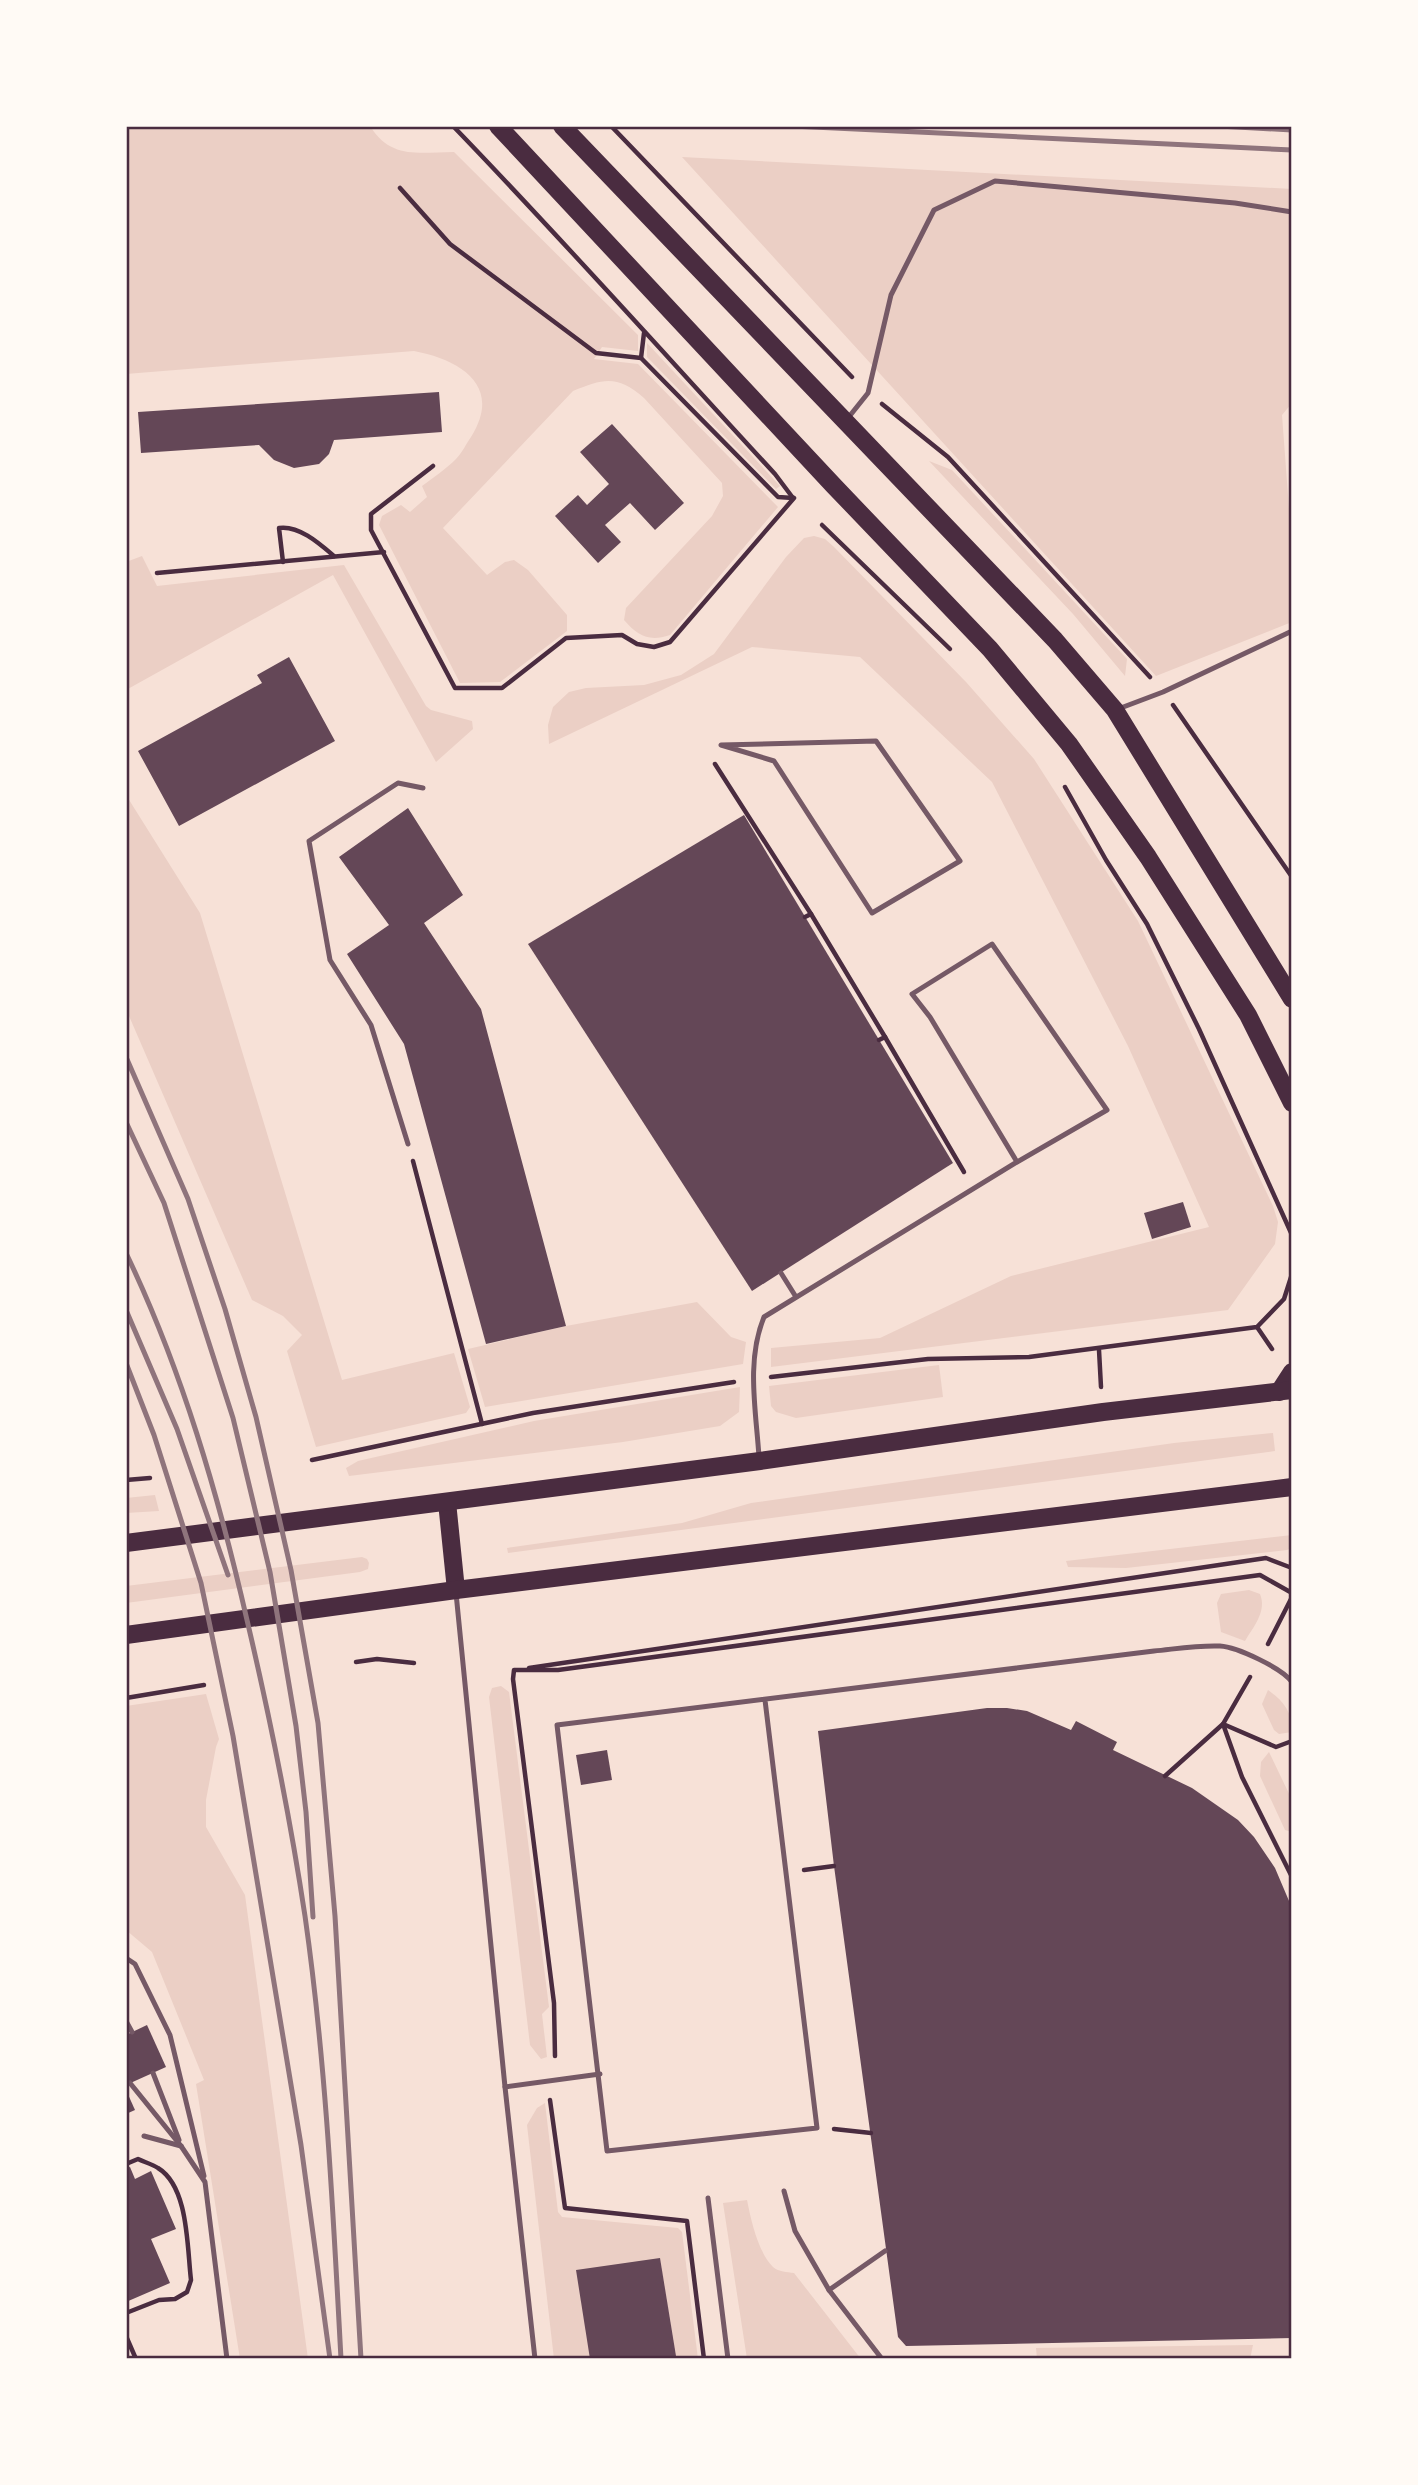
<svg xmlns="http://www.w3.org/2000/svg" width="1418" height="2485" viewBox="0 0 1418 2485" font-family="'Open Sans',sans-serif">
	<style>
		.green { fill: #ebcfc5 }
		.building { fill: #644757 }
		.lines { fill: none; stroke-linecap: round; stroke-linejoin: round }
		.path { stroke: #4a2c40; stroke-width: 4.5 }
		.service { stroke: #755966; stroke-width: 5 }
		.primary { stroke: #4a2c40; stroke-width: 18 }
		.rail { stroke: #8f747c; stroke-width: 5 }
		.neatline { fill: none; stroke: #4a2c40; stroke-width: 2.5 }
	</style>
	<rect width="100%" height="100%" fill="#f7e1d7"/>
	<!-- green -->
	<g class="green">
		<path d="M126,126H370C391,160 420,152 454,152L638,335V351L602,347L594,359L638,364L778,507L670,635C649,642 638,636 624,620L626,608L712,516L723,496L722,483L644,398C618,375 604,378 573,391L443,528L487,575L505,562L514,560L528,570L567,615V631L500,682L460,683L379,525L382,516L401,505L410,512L427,497L422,486C433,478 446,469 456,459C462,453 466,444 471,437C503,386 461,360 414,351L126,374Z"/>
		<path d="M682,157L1292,189V403L1282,415L1292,549V622L1156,676Z"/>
		<path d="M647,343L780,486L776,489L647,357Z"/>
		<path d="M929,461L952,470L1127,659L1125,676L1073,614Z"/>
		<path d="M814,536L825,539L834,547L966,682L1034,759L1138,921L1273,1206L1278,1222L1275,1244L1228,1310L771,1367V1348L880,1338L1011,1276L1209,1227L1128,1046L992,782L860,657L752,647L549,744L548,725L553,707L569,692L586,688L644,685L681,675L714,654L786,557L804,538Z"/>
		<path d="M142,556L157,586L344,565L426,706L431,710L472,721L473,729L436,762L333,575L126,690V562Z"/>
		<path d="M126,795L200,913L342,1380L454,1353L470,1407L466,1413L316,1447L287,1351L302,1335L283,1316L252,1300L126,1009Z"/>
		<path d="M697,1302L731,1337L746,1342L743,1364L485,1407L468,1349L566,1326Z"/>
		<path d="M939,1365L943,1397L796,1418L776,1412L771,1406L769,1386Z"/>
		<path d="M740,1387L739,1412L720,1426L623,1442L349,1476L346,1468L358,1461L534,1421Z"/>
		<path d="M1273,1433L1275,1451L508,1553L507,1548L682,1523L751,1503L1174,1443Z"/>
		<path d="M155,1495L159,1511L126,1513V1498Z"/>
		<path d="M1292,1535V1548L1287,1550L1126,1568L1068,1567L1066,1561Z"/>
		<path d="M362,1557L367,1559L369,1563L368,1569L360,1572L126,1603V1586Z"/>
		<path d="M1249,1590L1260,1594C1267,1611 1254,1626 1245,1641L1221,1632L1217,1603L1221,1594Z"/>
		<path d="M501,1686L509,1692L549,2007L542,2014L547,2057L541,2059L530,2045L489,1697L492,1688Z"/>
		<path d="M1268,1690C1284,1701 1292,1712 1292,1732L1279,1734L1274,1730L1262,1704Z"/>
		<path d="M206,1694L219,1739L216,1747L206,1800V1827L245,1895L308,2359H240L196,2084L204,2080L152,1952L126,1930V1706Z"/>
		<path d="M1269,1752L1292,1800V1832L1285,1830L1260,1776L1261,1762Z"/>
		<path d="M545,2103L558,2212L562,2217L678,2228L682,2232L698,2359H554L527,2125L537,2108Z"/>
		<path d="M747,2200C751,2220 758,2252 773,2267C779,2272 787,2272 794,2273L861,2359H747L723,2203Z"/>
		<path d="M1253,2345L1250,2359H1037L1036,2348Z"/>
	</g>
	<!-- building -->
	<g class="building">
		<path d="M439,392L442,432L334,440L329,454L319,464L294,468L274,460L259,445L141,453L138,412Z"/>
		<path d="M612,424L684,503L655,530L630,503L605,525L621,542L598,563L555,516L578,495L587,505L609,484L580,452Z"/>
		<path d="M289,657L335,741L179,826L138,751L262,683L257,675Z"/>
		<path d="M408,808L463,895L424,923L481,1009L566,1326L486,1344L404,1044L347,954L389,925L339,857Z"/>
		<path d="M744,815L953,1163L752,1291L528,944Z"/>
		<path d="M1183,1202L1191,1227L1152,1239L1144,1213Z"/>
		<path d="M987,1708H1007L1027,1711L1071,1730L1076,1721L1117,1742L1113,1750L1192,1788L1238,1820L1254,1837L1275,1868L1292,1908V2338L906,2346L898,2337L834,1866L818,1731Z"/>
		<path d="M607,1750L612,1780L581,1785L576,1755Z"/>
		<path d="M147,2025L166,2067L126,2085V2035Z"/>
		<path d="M126,2090L135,2110L126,2114Z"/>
		<path d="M130,2167L135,2179L151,2171L176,2229L151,2239L170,2283L126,2302V2168Z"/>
		<path d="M660,2258L676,2356L652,2359H590L576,2270Z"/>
	</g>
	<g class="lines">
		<!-- path -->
		<g class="path">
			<path d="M453,126C563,240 668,358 775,474L793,498"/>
			<path d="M613,128L852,377"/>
			<path d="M400,188L450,244L596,353L641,358L778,497L793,498"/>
			<path d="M641,358L644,333"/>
			<path d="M882,404L948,457L1150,677"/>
			<path d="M433,466L371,514V530L455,688H502L566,638L622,635L637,644L654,647L670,642L794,498"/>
			<path d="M822,525L950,649"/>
			<path d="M283,562L279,528C299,525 320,544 334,556"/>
			<path d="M157,573L384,552"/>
			<path d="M1173,705L1292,877"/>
			<path d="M715,764L811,914"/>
			<path d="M1065,787L1106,860L1147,924L1199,1029L1292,1235"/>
			<path d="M805,917L811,914L885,1037L879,1040"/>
			<path d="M885,1037L964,1172"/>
			<path d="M413,1161L482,1424"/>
			<path d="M1257,1327L1272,1349"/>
			<path d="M1099,1350L1101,1387"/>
			<path d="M771,1377L928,1359L1029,1357L1257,1327L1284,1299L1292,1274"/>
			<path d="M312,1460L533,1413L734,1382"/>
			<path d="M126,1480L150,1478"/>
			<path d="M1268,1644L1292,1597"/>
			<path d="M356,1662L377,1659L414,1663"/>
			<path d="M529,1668L1266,1558L1292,1568"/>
			<path d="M1250,1677L1223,1724L1242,1777L1292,1877"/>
			<path d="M126,1698L204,1685"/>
			<path d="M1165,1776L1223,1724L1276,1747L1292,1741"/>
			<path d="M804,1870L834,1866"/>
			<path d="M555,2056L554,2003L513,1679L514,1670H558L1260,1575L1292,1593"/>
			<path d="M550,2100L565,2208L687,2221L704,2359"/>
			<path d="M834,2129L871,2133"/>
			<path d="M126,2164L138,2159C144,2162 152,2164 158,2168C189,2187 187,2248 191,2280L187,2292L175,2299L159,2300L126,2313"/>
			<path d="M126,2336L136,2359"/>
		</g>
		<!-- service -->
		<g class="service">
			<path d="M848,418L868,393L891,295L934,210L995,181L1235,203L1292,212"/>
			<path d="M1118,709L1163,692L1292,631"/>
			<path d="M876,741L960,861L872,913L774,761L721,745Z"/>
			<path d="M408,1144L371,1025L330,960L309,841L398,783L423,788"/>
			<path d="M781,1273L796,1297"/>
			<path d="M759,1457C756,1410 746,1361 764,1317L1017,1162L930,1017L912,994L992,944L1107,1110L1017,1162"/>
			<path d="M456,1593L505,2087L535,2359"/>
			<path d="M765,1700L817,2128L607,2151L557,1725L1154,1651C1175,1649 1198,1645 1220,1646C1237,1647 1282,1668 1292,1682"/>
			<path d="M126,1958L135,1964L170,2035L204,2176"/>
			<path d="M126,2021L132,2032"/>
			<path d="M153,2073L179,2140"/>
			<path d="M130,2083L181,2146L205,2182L227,2359"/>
			<path d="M505,2087L600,2074"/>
			<path d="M144,2136L181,2146"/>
			<path d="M784,2191L795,2231L829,2290L882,2359"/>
			<path d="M708,2198L728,2359"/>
			<path d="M829,2290L885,2251"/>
		</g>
		<!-- primary -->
		<g class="primary">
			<path d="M498,126L834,486L990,649L1069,744L1148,857L1248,1015L1292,1103"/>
			<path d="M562,126L1055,640L1115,710L1292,999"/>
			<path d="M1279,1392L1292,1372"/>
			<path d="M447,1502L456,1590"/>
			<path d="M126,1543L760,1461L1103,1412L1292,1390"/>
			<path d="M126,1635L456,1590L1292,1487"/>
		</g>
		<!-- rail -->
		<g class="rail">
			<path d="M792,126L1292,150"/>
			<path d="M1219,126L1292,130"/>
			<path d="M126,1057L188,1199L225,1309L256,1417L291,1570L318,1723L335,1916L361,2359"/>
			<path d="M126,1122L164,1203L233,1418L270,1572L296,1726L306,1812L313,1917"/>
			<path d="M126,1253C182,1370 218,1494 247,1620C270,1718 290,1817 305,1916C326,2063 333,2211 341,2359"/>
			<path d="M126,1310L177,1429L228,1575"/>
			<path d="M126,1363L154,1435L201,1583L233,1736L301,2145L330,2359"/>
		</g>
	</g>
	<!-- border -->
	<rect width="1418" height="2485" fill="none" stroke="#fffaf5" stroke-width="256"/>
	<rect x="128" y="128" width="1162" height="2229" class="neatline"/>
</svg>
